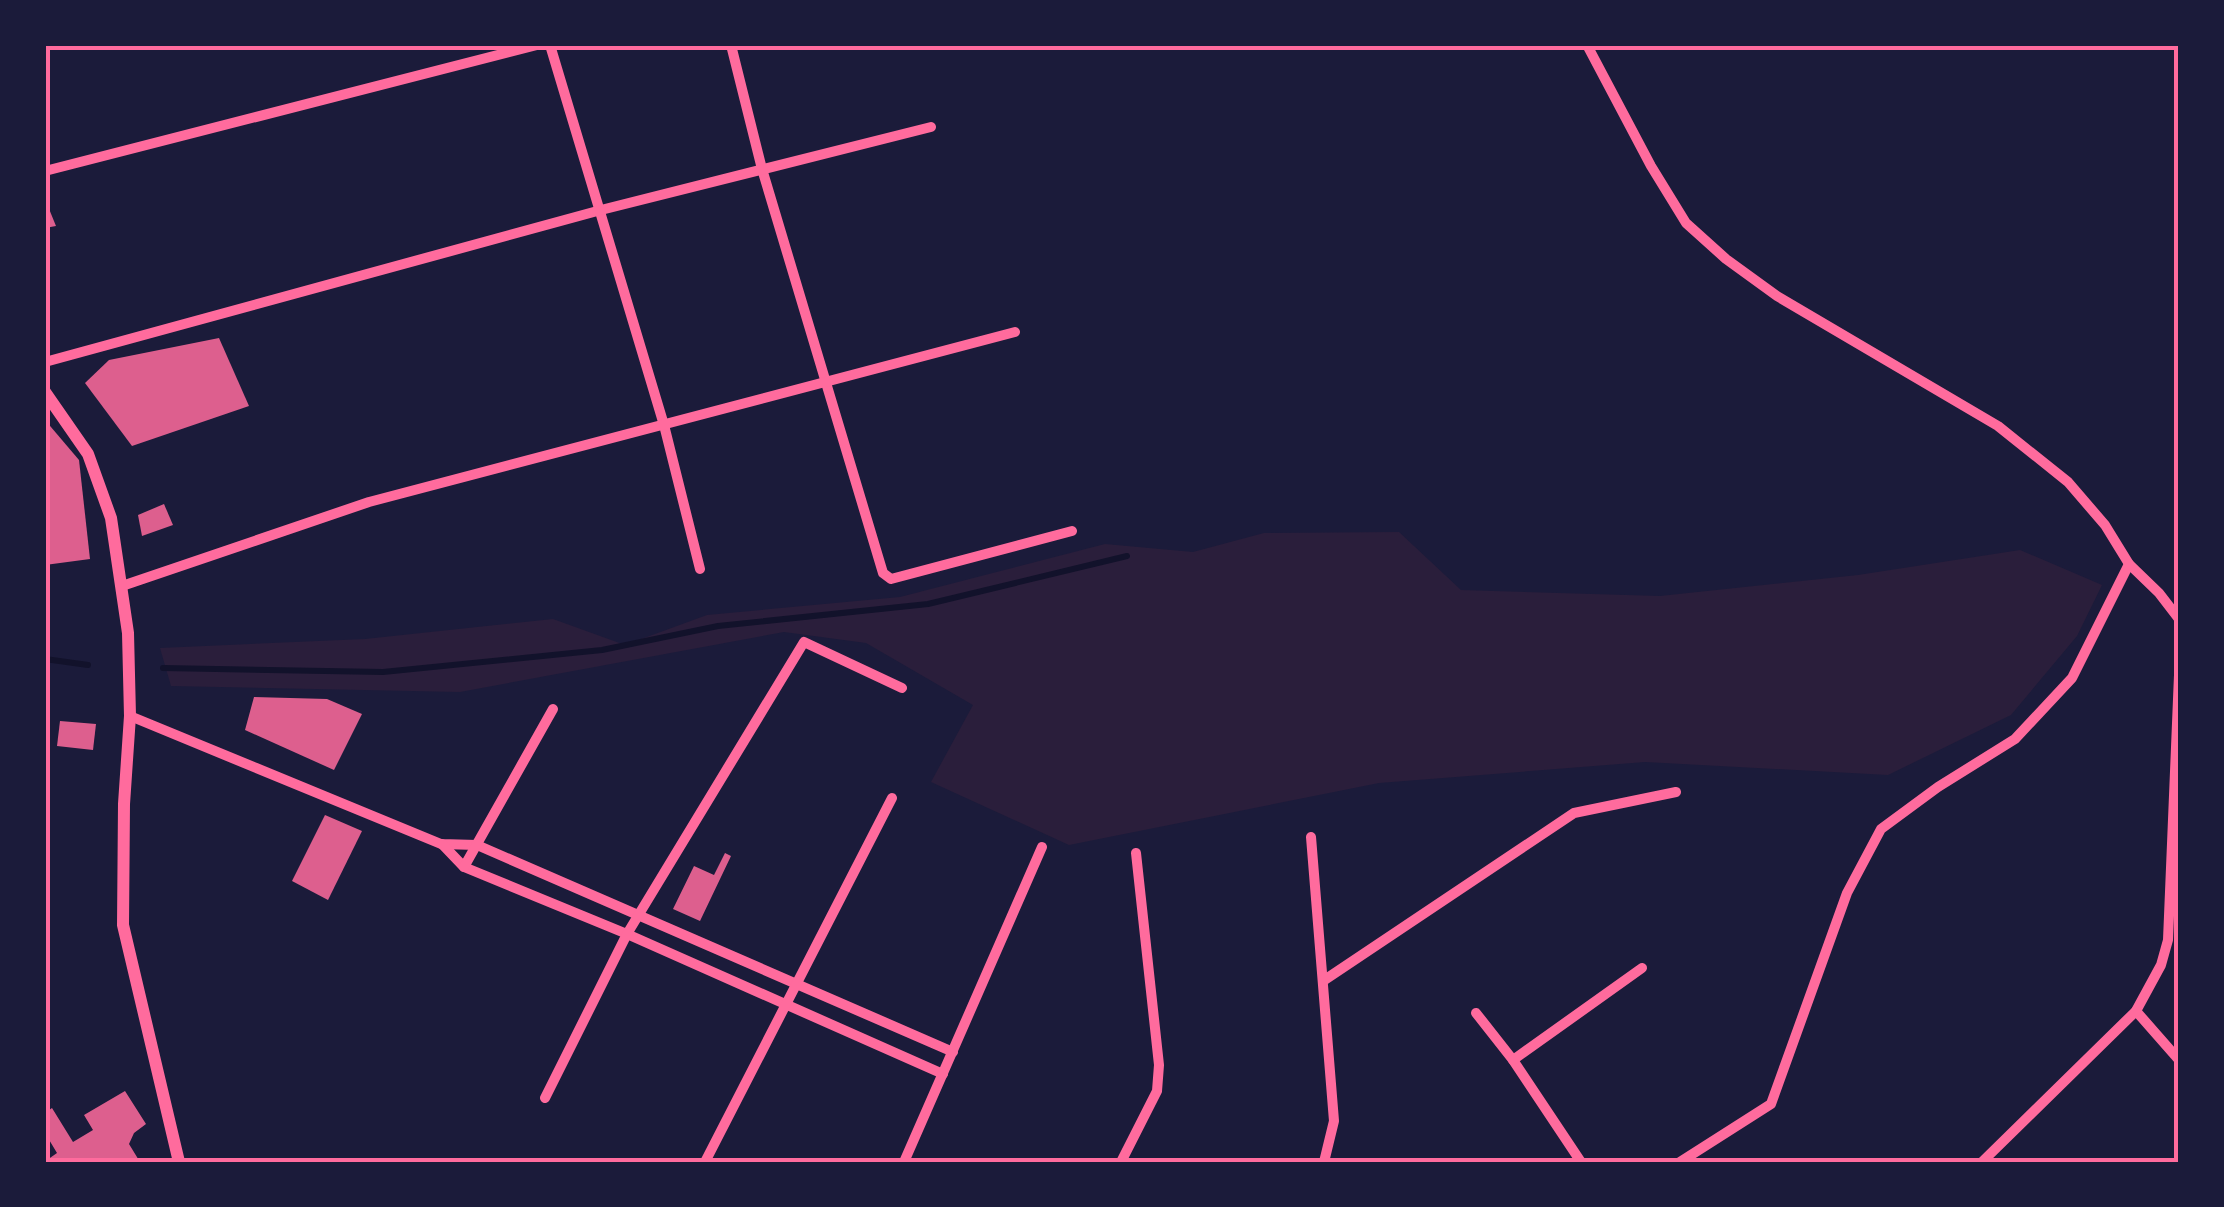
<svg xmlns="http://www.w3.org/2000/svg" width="2224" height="1207" viewBox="0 0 2224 1207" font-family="Mulish,sans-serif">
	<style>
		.green { fill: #2a1e3b }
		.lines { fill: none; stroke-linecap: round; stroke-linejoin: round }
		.stream { stroke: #12122b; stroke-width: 6 }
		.building { fill: #dd5f8e }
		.minor { stroke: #ff6b9d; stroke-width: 10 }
		.tertiary { stroke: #ff6b9d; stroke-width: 12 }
		.neatline { fill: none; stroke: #ff6b9d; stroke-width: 4 }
	</style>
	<rect width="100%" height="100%" fill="#1b1b3a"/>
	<!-- green -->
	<path class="green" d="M1399,532L1461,590L1660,596L1858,575L2020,550L2102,585L2077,636L2011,715L1888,775L1645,762L1379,783L1069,845L931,782L973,705L866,643L784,632L460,692L171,686L160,648L365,639L553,619L625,645L707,615L900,597L1105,544L1193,552L1264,533Z"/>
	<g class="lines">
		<!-- stream -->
		<g class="stream">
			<path d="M45,659L88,665"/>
			<path d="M163,668L383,672L602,650L718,626L928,604L1127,556"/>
		</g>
	</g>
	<!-- building -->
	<g class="building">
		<path d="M45,199L56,226L45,228Z"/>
		<path d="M219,338L249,406L132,446L85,383L109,360Z"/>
		<path d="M45,420L79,460L90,559L45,565Z"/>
		<path d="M164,504L173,525L142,536L138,515Z"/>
		<path d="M254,697L327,699L362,714L334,770L245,730Z"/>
		<path d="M60,721L96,724L93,750L57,746Z"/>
		<path d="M325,815L362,831L328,900L292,881Z"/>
		<path d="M725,853L731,856L700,921L673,909L694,866L714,875Z"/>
		<path d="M125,1091L146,1124L134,1133L129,1144L140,1162H48L47,1160L57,1153L45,1133V1113L52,1108L73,1142L93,1130L84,1115Z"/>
	</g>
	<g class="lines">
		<!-- minor -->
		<g class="minor">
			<path d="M550,45L664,425L700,569"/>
			<path d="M731,45L762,169L883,573L891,579L1072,531"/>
			<path d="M1587,45L1651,166L1686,223L1726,259L1777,296L1998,426L2068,482L2105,525L2129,564L2159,593L2179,619"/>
			<path d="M45,171L537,45"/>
			<path d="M45,362L601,210L931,127"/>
			<path d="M122,586L369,502L1015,332"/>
			<path d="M130,716L441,844L477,845L953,1052"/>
			<path d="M1311,837L1334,1121L1324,1162"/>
			<path d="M442,844L464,867L627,934L943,1074"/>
			<path d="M464,867L553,709"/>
			<path d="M1323,981L1574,813L1676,792"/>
			<path d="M2136,1011L2179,1060"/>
			<path d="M1476,1013L1513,1060L1581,1162"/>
			<path d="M1513,1060L1642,968"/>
			<path d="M545,1098L627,934L804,642L902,688"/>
			<path d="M705,1162L892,798"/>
			<path d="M904,1162L1042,847"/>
			<path d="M1121,1162L1157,1091L1159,1065L1136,853"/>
			<path d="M1680,1162L1771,1104L1847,893L1881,829L1938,787L2015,739L2072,678L2129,564"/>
			<path d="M1982,1162L2136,1011L2161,965L2168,940L2179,675"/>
		</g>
		<!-- tertiary -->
		<path class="tertiary" d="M45,392L88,454L111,518L128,633L130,716L124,804L123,925L179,1162"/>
	</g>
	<!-- border -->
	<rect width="2224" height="1207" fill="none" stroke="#1b1b3a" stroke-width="95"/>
	<rect x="48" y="48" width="2128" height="1112" class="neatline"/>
</svg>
